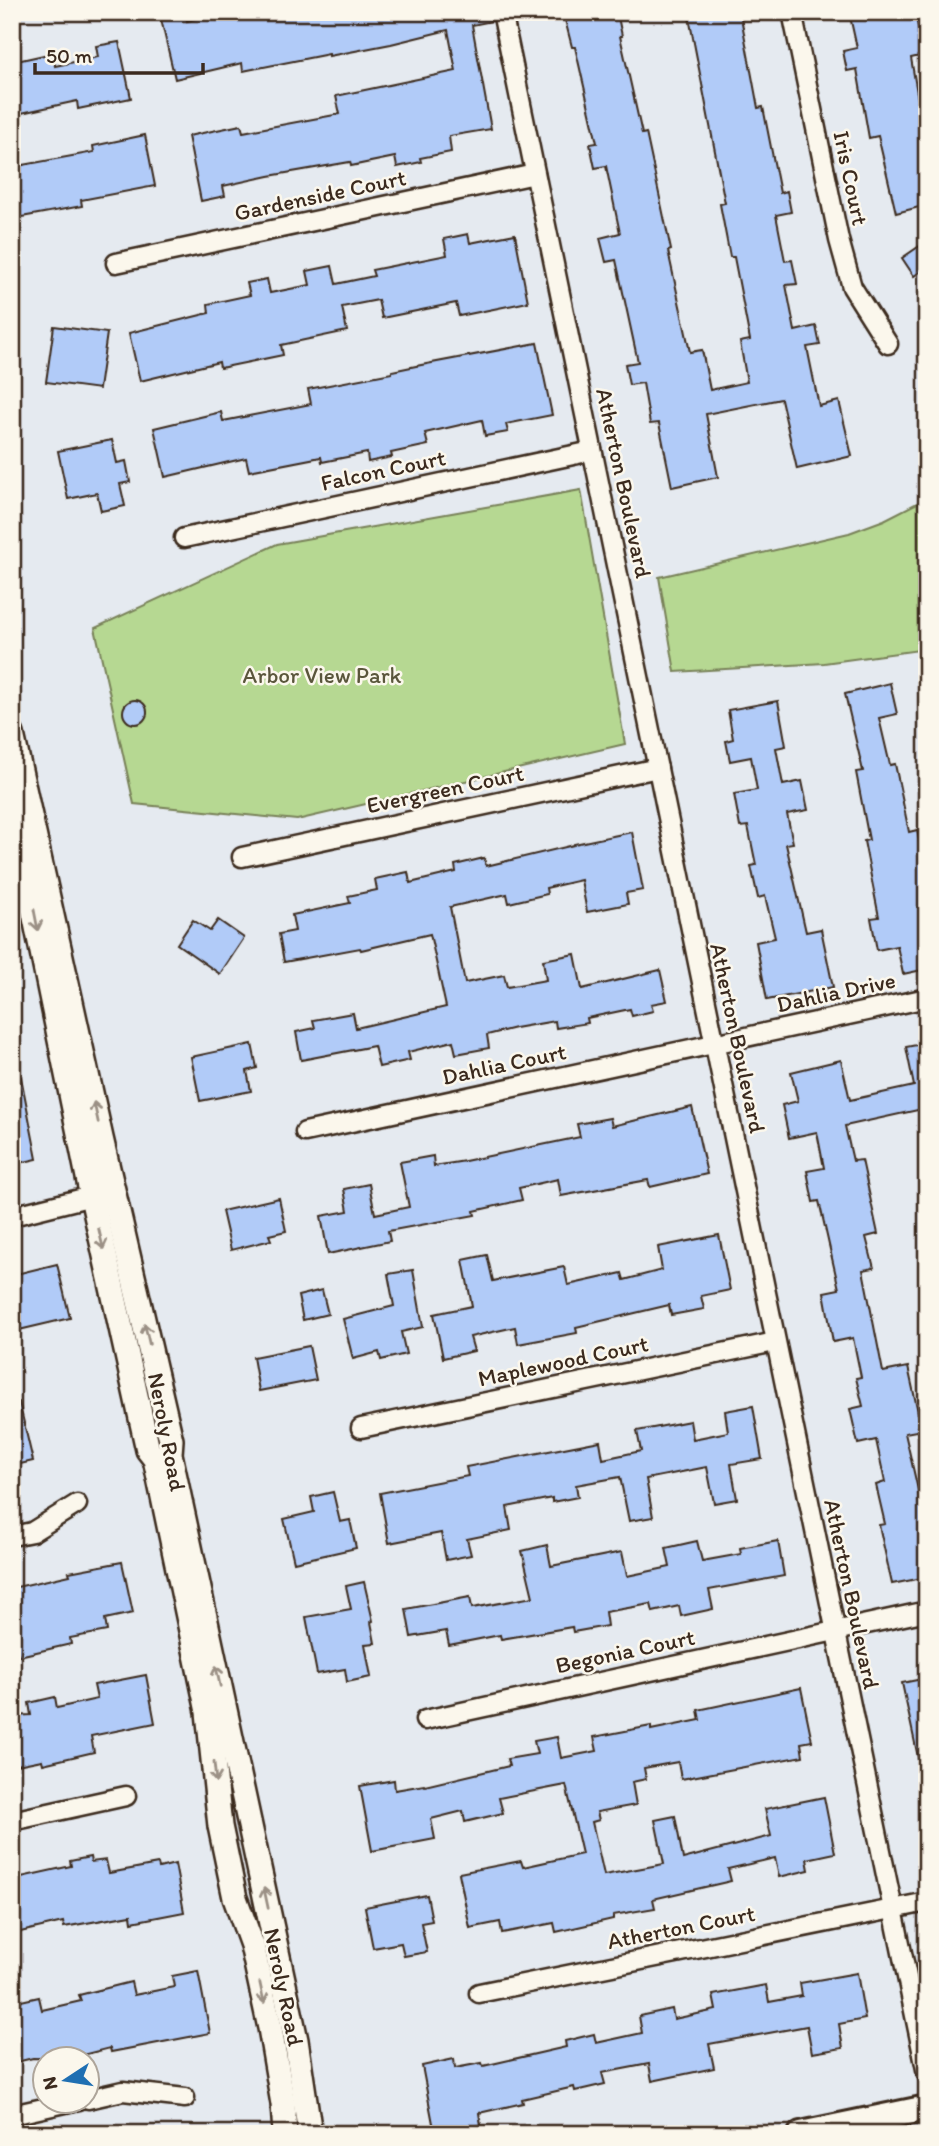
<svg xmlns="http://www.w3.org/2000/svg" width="939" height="2146" viewBox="0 0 939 2146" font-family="Itim,sans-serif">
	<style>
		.green { fill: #b6d892; stroke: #788158; stroke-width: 2 }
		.building { fill: #b1cbf8; stroke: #3b2a1e; stroke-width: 2 }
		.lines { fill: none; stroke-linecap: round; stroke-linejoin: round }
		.minor-casing { stroke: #3b2a1e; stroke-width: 23 }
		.tertiary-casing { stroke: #3b2a1e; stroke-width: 28 }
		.secondary-casing { stroke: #3b2a1e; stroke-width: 30 }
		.minor { stroke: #fbf7ec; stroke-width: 18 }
		.tertiary { stroke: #fbf7ec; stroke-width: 23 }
		.secondary { stroke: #fbf7ec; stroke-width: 24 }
		.oneway { stroke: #9b9085 }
		.labels { text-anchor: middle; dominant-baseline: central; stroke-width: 5; stroke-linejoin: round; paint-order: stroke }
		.street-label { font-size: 23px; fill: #3b2a1e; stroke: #fbf7ec }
		.park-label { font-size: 23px; fill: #5a563b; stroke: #fbf7ec }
	</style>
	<rect width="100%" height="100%" fill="#e5eaf0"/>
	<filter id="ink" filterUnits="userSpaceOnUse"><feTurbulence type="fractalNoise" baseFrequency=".0143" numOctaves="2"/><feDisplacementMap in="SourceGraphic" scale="14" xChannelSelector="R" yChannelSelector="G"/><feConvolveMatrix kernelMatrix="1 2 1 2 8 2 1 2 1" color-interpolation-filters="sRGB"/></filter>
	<g filter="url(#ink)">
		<!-- green -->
		<g class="green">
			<path d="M581,490L625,744L297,820L134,804L95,628L277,544Z"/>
			<path d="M927,498V649L824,663L675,672L659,577L849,533L884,520Z"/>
		</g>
		<!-- building -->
		<g class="building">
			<path d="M170,12H185L187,21L225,12H491L492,21L472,25L491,129L449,136L451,152L420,158L421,162L397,167L395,157L351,166L350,162L269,176L223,186L225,196L201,201L188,136L241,125L243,132L340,114L336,96L456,71L448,30L391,44L329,56V54L243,71L242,63L175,79L160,15Z"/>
			<path d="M563,12H617L622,36H620L642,134L646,133L671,250L668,251L690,352L702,350L710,390L747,382L740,342L750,340L734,257H730L720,204L725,203L688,12H740L758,108L763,107L780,193L787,191L791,212L776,215L785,261L792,260L797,284L786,285L795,331L816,326L820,345L807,347L819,406L839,401L852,456L797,469L781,399L706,414L718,477L672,487L659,423L650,424L643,383L629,385L625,364L638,362L616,260L606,262L600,238L620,233L606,166L595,168L590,144L597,143L575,47H572Z"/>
			<path d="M849,12H915L924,55L911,58L923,128L920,129L927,156V205L896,213L878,136L869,138L857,69L847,71L843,51L857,48Z"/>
			<path d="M119,42L131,98L78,109L77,101L12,115V62L53,53L55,66L98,57L96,46Z"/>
			<path d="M145,135L155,186L81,200L82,206L16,218L12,199V167L94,152L93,146Z"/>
			<path d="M468,234L470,243L515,234L528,302L459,316L456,303L382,318L378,300L342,307L347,331L281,345L283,355L220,368L219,362L140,381L129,333L209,313L208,304L250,295L247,283L267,279L270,293L310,285L307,271L332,266L336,284L374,276L372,270L447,255L444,239Z"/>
			<path d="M927,241V267L914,276L902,258Z"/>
			<path d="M54,326L107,333L99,389L46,382Z"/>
			<path d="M537,343L552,415L506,424L508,432L485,436L482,420L425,433L428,445L391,453L392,457L368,462L367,453L322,462L321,457L249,471L246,458L165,477L154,428L221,412L223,421L311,404L308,389L392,373V371L416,366Z"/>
			<path d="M112,440L117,463L126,461L130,482L120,484L125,506L101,511L97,493L68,499L58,451Z"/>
			<path d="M890,683L897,714L879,718L890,765L895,764L909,832L917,830L923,858L927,857V969L903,974L897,946L877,950L871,918L879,917L864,841L869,840L856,772L863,771L845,694Z"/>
			<circle cx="135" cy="712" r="12"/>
			<path d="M778,701L786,746L776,748L783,785L802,781L808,810L787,814L793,843L786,844L806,932L821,929L833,987L767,1000L756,942L775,938L765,896L758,898L751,866L756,865L748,826L740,827L734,794L757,790L751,757L730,761L726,741L733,739L728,710Z"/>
			<path d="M632,832L643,890L626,893L628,904L587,912L581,880L546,888L547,894L509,903L507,894L450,907L465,983L504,975L507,987L546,980L543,960L575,954L582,989L660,970L667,1001L651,1004L653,1011L632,1016L630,1009L587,1018L588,1023L556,1028L555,1021L515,1028L487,1035L489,1048L456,1054L453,1041L408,1052L410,1060L379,1067L374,1046L301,1060L296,1032L315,1028L313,1020L353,1013L356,1028L446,1007L430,934L361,950L360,948L284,962L279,934L295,931L292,915L350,903L348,896L377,890L375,879L408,872L410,883L456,872L455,865L484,858L486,866L574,845V844Z"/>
			<path d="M193,920L210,931L218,920L244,938L220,974L177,944Z"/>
			<path d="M927,1043V1108L845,1126L853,1161L862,1160L878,1234L866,1237L874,1268L863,1270L883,1372L908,1367L922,1430L905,1433L924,1516L927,1515V1577L892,1584L879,1525L885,1524L876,1485L885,1482L876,1440L858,1444L850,1409L863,1406L856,1378L861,1377L853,1338L833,1342L824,1292L839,1289L819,1201L813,1202L807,1171L824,1168L817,1132L789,1138L782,1105L798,1101L791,1072L841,1060L850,1100L914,1086L906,1047Z"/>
			<path d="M252,1044L257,1068L247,1071L251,1091L200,1101L191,1057Z"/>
			<path d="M12,1077H21L37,1159L15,1164L12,1151Z"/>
			<path d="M692,1107L707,1174L650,1187L648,1180L561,1196L558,1179L519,1188L522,1200L474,1211L475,1215L388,1231L390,1241L328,1254L321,1216L348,1211L344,1189L369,1184L375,1214L409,1207L400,1162L433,1156L434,1166L465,1161L580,1137L577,1124L610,1118L612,1126Z"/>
			<path d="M279,1198L286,1231L269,1235L271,1240L231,1250L222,1211Z"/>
			<path d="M719,1235L730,1290L701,1296L704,1309L671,1315L669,1305L576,1327L577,1333L518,1344L515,1327L470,1337L474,1351L443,1358L434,1314L472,1306L463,1260L487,1255L493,1281L564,1267L568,1285L622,1273L624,1280L662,1270L658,1247Z"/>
			<path d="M57,1264L70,1318L19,1330L12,1302V1275Z"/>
			<path d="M413,1270L423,1327L401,1332L406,1354L381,1360L379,1352L353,1359L343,1319L394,1306L388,1274Z"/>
			<path d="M322,1290L328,1314L303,1320L298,1296Z"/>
			<path d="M309,1346L316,1380L259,1391L253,1357Z"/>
			<path d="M19,1402L33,1461L12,1466V1403Z"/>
			<path d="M753,1406L762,1459L731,1464L737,1499L714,1503L707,1467L646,1479L653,1517L629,1521L620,1477L576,1485L578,1497L552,1502V1498L507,1507L511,1530L467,1539L471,1555L446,1560L441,1533L389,1543L380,1493L468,1476L466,1467L600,1441L603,1459L641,1451L637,1431L690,1421L693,1439L728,1432L725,1411Z"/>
			<path d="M333,1492L340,1522L350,1520L356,1548L294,1562L284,1519L314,1512L311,1497Z"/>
			<path d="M697,1541L702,1561L741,1554L740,1548L778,1541L784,1576L709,1590L713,1609L681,1616L679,1606L653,1612L651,1604L605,1612L607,1626L573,1632L572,1627L501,1639L500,1635L449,1645L446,1631L411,1637L406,1609L470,1597L472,1608L533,1597L522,1551L547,1545L551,1566L622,1552L627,1576L670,1567L666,1548Z"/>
			<path d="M122,1562L133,1613L105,1619L107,1631L70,1638L71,1644L19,1656L12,1626V1588L70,1575L69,1572Z"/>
			<path d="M364,1582L373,1621L371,1622L375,1643L365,1644L371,1677L347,1682L345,1669L317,1674L306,1617L351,1609L346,1586Z"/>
			<path d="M146,1675L155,1723L91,1736L94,1752L43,1764L42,1760L12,1766V1716L31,1715L29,1703L55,1697L57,1708L97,1699L94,1685Z"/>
			<path d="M927,1678V1761L919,1762L902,1683Z"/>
			<path d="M801,1688L812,1741L801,1743L803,1756L681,1779L678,1762L644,1768L646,1779L632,1782L636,1805L597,1812L599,1820L592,1822L604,1875L664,1864L655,1820L675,1816L683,1859L771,1836L765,1809L824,1797L835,1853L807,1859L809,1870L779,1877L775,1858L728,1869L731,1881L653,1899L655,1908L613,1915V1919L556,1932L554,1923L502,1933L500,1922L470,1928L459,1873L521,1861L523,1867L582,1854L566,1785L499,1798L503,1813L465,1822L463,1811L431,1819L435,1839L372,1851L360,1786L394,1780L395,1790L424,1785L425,1786L509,1766L507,1759L537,1754L534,1741L557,1737L561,1758L597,1751L594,1737L651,1726V1730L700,1720L698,1710Z"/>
			<path d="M90,1857L91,1862L106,1860L109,1873L158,1864L159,1868L175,1864L184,1912L132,1922L131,1915L64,1927L63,1922L12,1934V1879L71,1866L70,1861Z"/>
			<path d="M427,1895L432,1921L421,1923L427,1952L404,1956L401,1943L373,1948L365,1907Z"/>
			<path d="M198,1971L210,2033L111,2052L110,2048L67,2059L33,2058L12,2063V2003L39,1997L42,2010L81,2001L79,1995L131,1982L134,1995L174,1987L172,1976Z"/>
			<path d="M857,1973L865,2019L839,2024L843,2048L812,2053L807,2026L709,2044L714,2068L652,2081L649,2064L602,2073L605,2084L575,2091L574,2087L522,2099L523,2103L479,2113L481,2125L435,2134L422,2066L454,2059L455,2068L482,2063L483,2066L566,2047L565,2041L594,2034L596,2043L642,2033L639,2016L672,2009L674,2019L716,2010L713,1995L766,1985L769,2002L802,1996L800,1983Z"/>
		</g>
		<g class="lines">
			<defs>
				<g id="minor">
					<path d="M502,12L927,2074"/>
					<path d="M792,12L839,240L852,287L888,344"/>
					<path d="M116,263L535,174"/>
					<path d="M184,538L592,451"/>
					<path d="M242,857L658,768"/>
					<path d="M305,1132L927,998"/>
					<path d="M12,1216L104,1193"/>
					<path d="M361,1428L775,1342"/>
					<path d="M12,1536L32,1532L77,1504"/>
					<path d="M425,1720L927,1611"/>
					<path d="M12,1821L126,1796"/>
					<path d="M479,1993L927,1902"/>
					<path d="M88,2099L123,2091L185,2098"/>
					<path d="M12,2115L79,2100"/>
				</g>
				<g id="tertiary">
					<path d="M12,734L101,1138L171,1440L170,1454L296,2040L310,2134"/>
					<path d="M12,805L92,1197L148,1450L155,1459L208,1712L220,1826L235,1898L252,1945L270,2028L283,2104L285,2134"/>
				</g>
				<path id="secondary" d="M801,2134L927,2108"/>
			</defs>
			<!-- minor casing -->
			<use href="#minor" class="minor-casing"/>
			<!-- tertiary casing -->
			<use href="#tertiary" class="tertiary-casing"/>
			<!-- secondary casing -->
			<use href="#secondary" class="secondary-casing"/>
			<!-- minor -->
			<use href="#minor" class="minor"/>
			<!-- tertiary -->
			<use href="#tertiary" class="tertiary"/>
			<!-- secondary -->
			<use href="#secondary" class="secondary"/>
		</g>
		<!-- one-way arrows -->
		<defs><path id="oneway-shaft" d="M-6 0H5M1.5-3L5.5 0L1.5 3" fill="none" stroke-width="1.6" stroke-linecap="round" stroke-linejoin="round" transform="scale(1.75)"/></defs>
		<g class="oneway">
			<use href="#oneway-shaft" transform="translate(36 920) rotate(79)"/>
			<use href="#oneway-shaft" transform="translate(96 1112) rotate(-102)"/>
			<use href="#oneway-shaft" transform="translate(101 1239) rotate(77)"/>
			<use href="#oneway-shaft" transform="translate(147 1334) rotate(-103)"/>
			<use href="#oneway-shaft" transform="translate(218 1676) rotate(-102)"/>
			<use href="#oneway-shaft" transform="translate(215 1772) rotate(84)"/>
			<use href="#oneway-shaft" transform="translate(266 1898) rotate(-102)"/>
			<use href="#oneway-shaft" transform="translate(262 1993) rotate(78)"/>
		</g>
	</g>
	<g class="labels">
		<!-- street labels -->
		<g class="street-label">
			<text transform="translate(851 178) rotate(78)">Iris Court</text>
			<text transform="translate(320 195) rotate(-12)">Gardenside Court</text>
			<text transform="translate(383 470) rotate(-12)">Falcon Court</text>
			<text transform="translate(624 483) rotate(78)">Atherton Boulevard</text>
			<text transform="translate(445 789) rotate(-12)">Evergreen Court</text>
			<text transform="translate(836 992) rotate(-12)">Dahlia Drive</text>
			<text transform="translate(738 1038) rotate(78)">Atherton Boulevard</text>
			<text transform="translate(504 1064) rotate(-12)">Dahlia Court</text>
			<text transform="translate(563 1361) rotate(-12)">Maplewood Court</text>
			<text transform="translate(167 1432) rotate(79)">Neroly Road</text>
			<text transform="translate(852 1594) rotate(78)">Atherton Boulevard</text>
			<text transform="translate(625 1651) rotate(-12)">Begonia Court</text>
			<text transform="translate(681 1927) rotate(-11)">Atherton Court</text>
			<text transform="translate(284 1987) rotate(78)">Neroly Road</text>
		</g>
		<!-- park labels -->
		<g class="park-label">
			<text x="322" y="675">Arbor View Park</text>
		</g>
	</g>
	<!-- margin -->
	<rect width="939" height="2146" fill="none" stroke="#fbf7ec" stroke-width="42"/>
	<rect x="21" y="21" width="897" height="2104" fill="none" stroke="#3b2a1e" stroke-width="2.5" filter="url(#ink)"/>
	<!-- north arrow -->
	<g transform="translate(66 2080) rotate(258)"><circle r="33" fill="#fbf7ec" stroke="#aea59a" stroke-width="2"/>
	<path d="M0-5L12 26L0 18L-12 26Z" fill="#1f6fb2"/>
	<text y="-10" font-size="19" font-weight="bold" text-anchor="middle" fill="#3b2a1e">N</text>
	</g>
	<!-- scale -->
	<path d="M35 63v10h168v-10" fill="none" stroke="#3b2a1e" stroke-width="3.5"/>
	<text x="46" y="63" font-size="21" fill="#3b2a1e" stroke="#fbf7ec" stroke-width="5" paint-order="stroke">50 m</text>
</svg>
